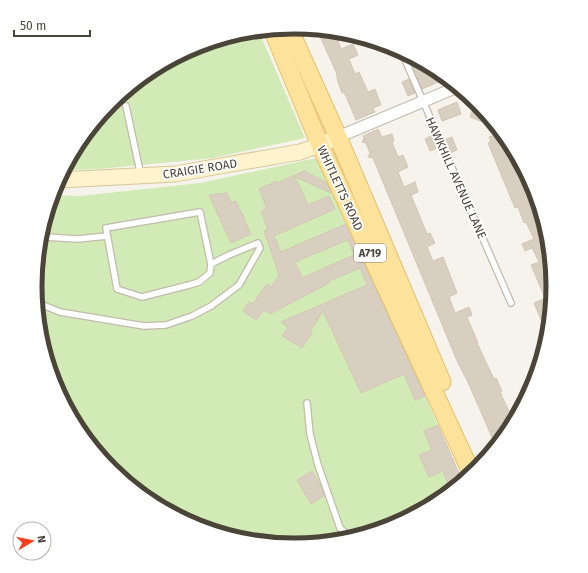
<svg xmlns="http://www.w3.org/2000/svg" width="588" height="573" viewBox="0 0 588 573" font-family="'Fira Sans',sans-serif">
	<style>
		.green { fill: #d2eab5 }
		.building { fill: #d8cfc1; stroke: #d3c7b4; fill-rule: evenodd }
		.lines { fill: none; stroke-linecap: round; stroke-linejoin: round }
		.lane-casing { stroke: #c2bbae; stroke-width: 8 }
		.street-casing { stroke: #c2bbae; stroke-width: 13 }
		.secondary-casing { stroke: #d6c79b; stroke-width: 17 }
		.primary-casing { stroke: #e6c16a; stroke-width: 19 }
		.lane { stroke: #fff; stroke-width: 5.5 }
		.street { stroke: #fff; stroke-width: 11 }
		.secondary { stroke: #fff3cd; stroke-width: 15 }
		.primary { stroke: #ffe39c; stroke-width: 17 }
		.labels { text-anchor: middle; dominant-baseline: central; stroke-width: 3.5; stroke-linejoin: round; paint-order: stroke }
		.shield { fill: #fff; stroke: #817c74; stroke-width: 1 }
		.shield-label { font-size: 11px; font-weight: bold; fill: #4b4439 }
		.street-label { font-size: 12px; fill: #4b4439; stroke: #fff }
		.rim { fill: none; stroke: #4b4439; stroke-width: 5 }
	</style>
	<rect width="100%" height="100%" fill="#f6f3ec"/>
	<!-- green -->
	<g class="green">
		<path d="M260,34L305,138L213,158L99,169L66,170L111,103L195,47Z"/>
		<path d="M321,157L462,480L393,526L294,546L194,526L110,470L54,386L35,286L53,195L81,196L200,183Z"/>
	</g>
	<!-- building -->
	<g class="building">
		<path d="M318,32L336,35L341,49L353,44L358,55L349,59L355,74L359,72L368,92L375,89L381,105L373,108L375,112L356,120L346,96L344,93H342L337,79H338L336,75L337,74Z"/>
		<path d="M409,58L431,72L443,80L422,89Z"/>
		<path d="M409,79L415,93L408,96L402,82Z"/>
		<path d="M457,102L461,114L442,121L438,110Z"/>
		<path d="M476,102L478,103L493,126L470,117Z"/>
		<path d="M378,129L382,137L392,134L394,141L392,142L398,157L403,155L408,167L398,172L404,187L415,182L418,192L411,195L427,234L430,233L435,243L427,247L433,261L443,257L457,293L449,297L455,313L469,307L472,315L467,317L478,343H477L494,379L496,378L502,391L500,392L512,418L495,444L467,380L458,363L373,158L368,157L370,153L366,143L362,142L364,138L363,136Z"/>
		<path d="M498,134L522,170L538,207L554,287L545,329L534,303L545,298L531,265L539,262L532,248L525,251L522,244L534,239L526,222L524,223L518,207L515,208L488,143L491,142L489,137Z"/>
		<path d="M433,135L439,147L430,151L425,139Z"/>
		<path d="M452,137L457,150L450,153L444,140Z"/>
		<path d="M304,171L327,183L331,193L295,177L308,205L329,196L335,209L274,236L281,252L346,224L425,396L415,400L404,374L361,393L323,311L310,331L312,333L302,348L282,336L288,327L281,322L367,285L360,268L329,281V283L270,314L263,310L256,320L243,311L249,302L253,304L267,284L271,287L279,275L264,231L268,229L261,211L267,209L259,189L277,181V183ZM348,240L354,255L302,278L295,262Z"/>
		<path d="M227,193L231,203L236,201L251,234L231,243L209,195Z"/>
		<path d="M438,425L462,480L450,488L443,471L429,477L419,455L432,450L424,431Z"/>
		<path d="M312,471L321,486L324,496L311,504L297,480Z"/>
	</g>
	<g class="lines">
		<defs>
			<g id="lane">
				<path d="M402,53L511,303"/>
				<path d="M126,106L141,176"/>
				<path d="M200,212L211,264L210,273L199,282L189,285L142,297L117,289L106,228Z"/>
				<path d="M44,237L78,239L107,236"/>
				<path d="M38,303L60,312L144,326L166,325L192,316L211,306L239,285L260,248L258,243L229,255L211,264"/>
				<path d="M307,403L310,434L318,465L340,528L348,535"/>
			</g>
			<path id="street" d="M338,137L455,88"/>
			<path id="secondary" d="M59,180L175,174L300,152L320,145L338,137"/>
			<g id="primary">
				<path d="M289,28L338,137L442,382"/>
				<path d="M273,31L320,145L472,474"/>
			</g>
		</defs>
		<!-- lane casing -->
		<use href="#lane" class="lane-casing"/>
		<!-- street casing -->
		<use href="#street" class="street-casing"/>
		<!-- secondary casing -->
		<use href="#secondary" class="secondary-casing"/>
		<!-- primary casing -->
		<use href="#primary" class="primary-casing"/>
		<!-- lane -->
		<use href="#lane" class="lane"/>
		<!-- street -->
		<use href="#street" class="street"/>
		<!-- secondary -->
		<use href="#secondary" class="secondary"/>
		<!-- primary -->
		<use href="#primary" class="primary"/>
	</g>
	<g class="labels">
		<!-- shield labels -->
		<rect class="shield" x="354" y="244" width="32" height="18" rx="3"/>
		<g class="shield-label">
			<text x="370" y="253">A719</text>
		</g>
		<!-- street labels -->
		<g class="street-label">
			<text transform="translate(200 169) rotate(-9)">CRAIGIE ROAD</text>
			<text transform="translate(456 178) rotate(66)">HAWKHILL AVENUE LANE</text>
			<text transform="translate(340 188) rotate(65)">WHITLETTS ROAD</text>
		</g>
	</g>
	<!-- crop -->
	<path d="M0 0H588V573H0ZM42 286a252 252 0 1 1 504 0a252 252 0 1 1-504 0Z" fill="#fff" fill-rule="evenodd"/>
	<path class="rim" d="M42 286a252 252 0 1 1 504 0a252 252 0 1 1-504 0Z"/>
	<!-- north arrow -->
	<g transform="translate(32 541) rotate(80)"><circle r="19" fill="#ffffff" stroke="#b7b4b0"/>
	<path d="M0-3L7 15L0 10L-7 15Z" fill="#fc3f1d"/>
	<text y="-6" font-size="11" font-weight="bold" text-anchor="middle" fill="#4b4439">N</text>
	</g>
	<!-- scale -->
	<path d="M14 30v6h76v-6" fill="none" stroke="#4b4439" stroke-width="2"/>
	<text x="20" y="30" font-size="12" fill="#4b4439" stroke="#ffffff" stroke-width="3" paint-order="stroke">50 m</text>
</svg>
